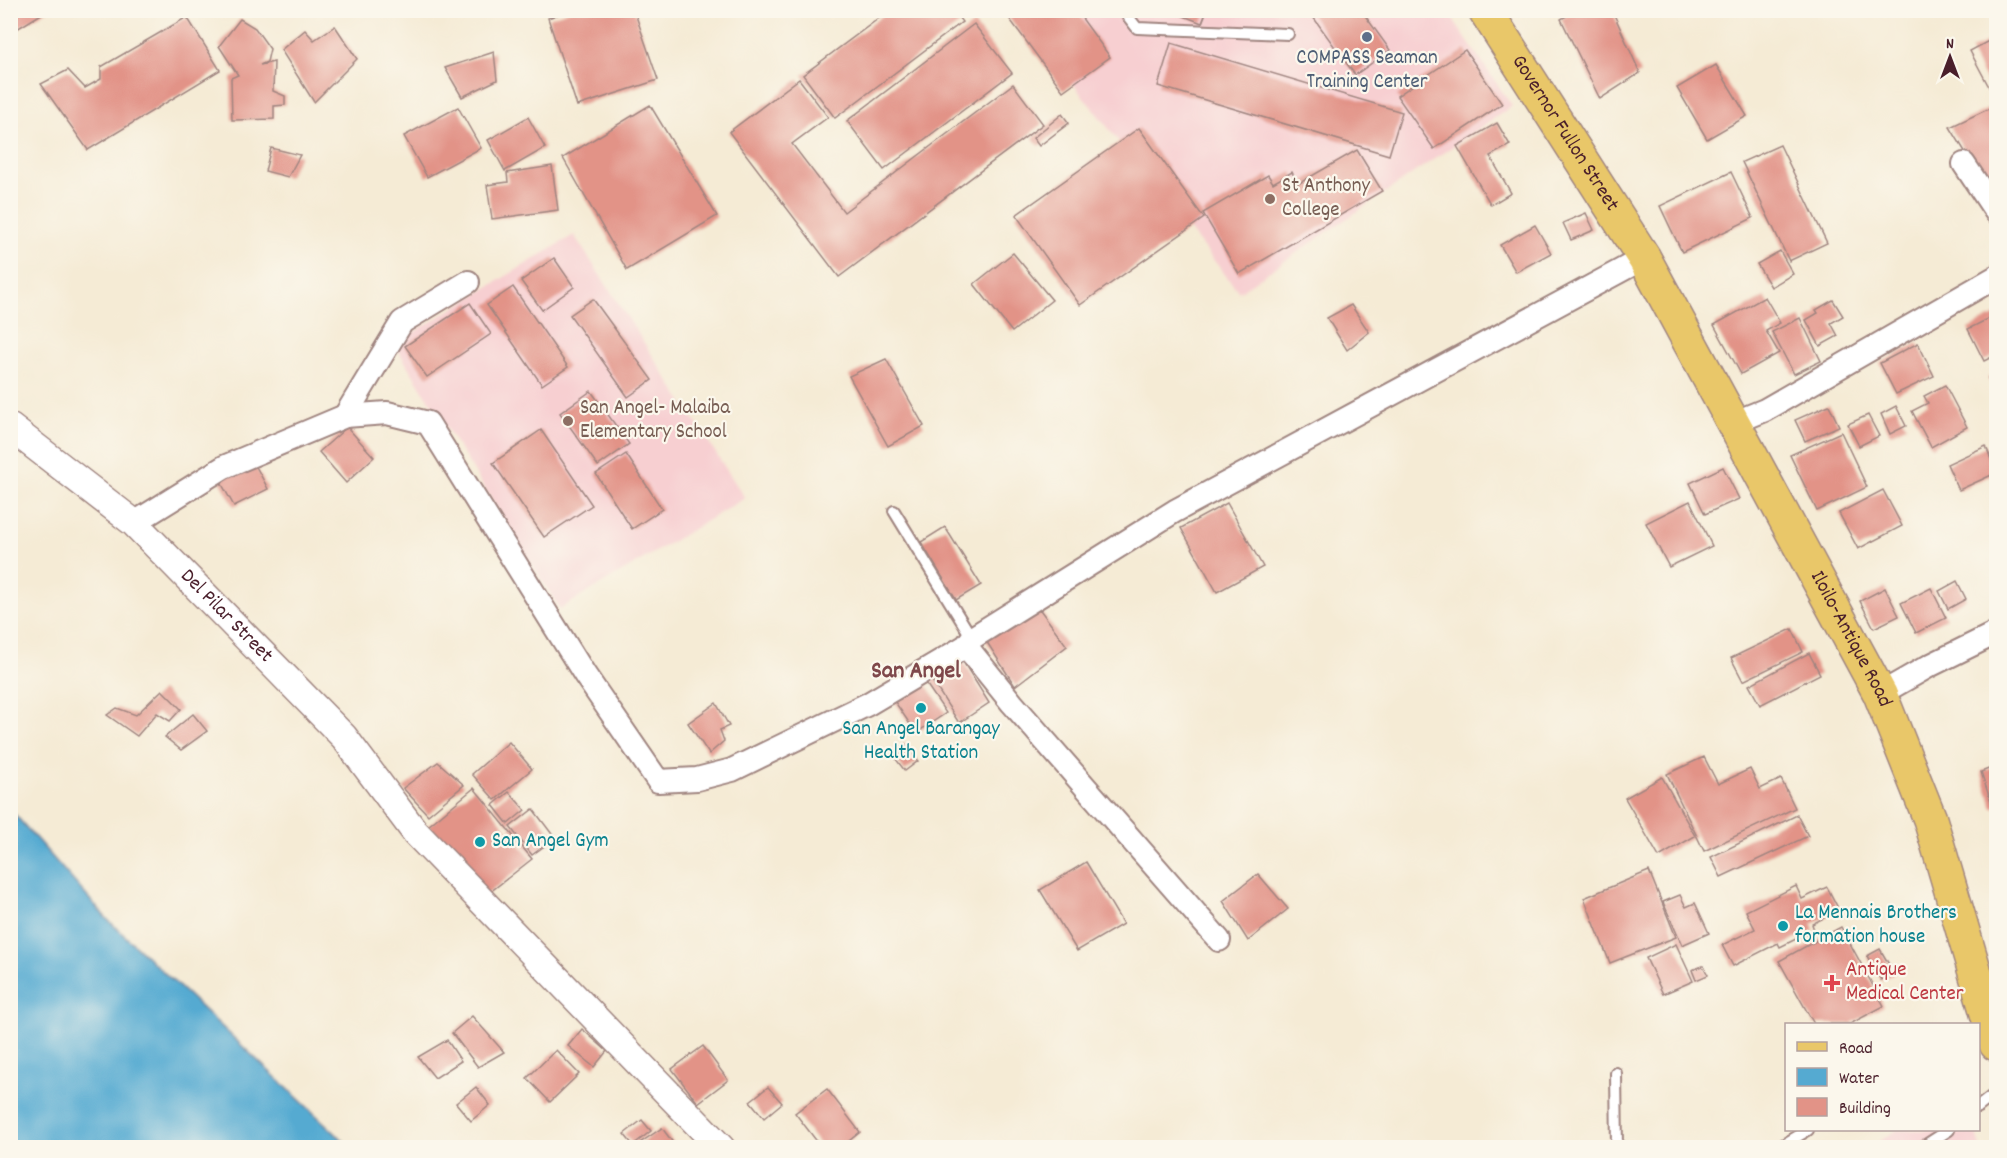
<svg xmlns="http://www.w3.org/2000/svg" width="2007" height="1158" viewBox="0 0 2007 1158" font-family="Dekko,sans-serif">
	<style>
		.built { fill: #f7cfd1 }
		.water { fill: #55aad1; stroke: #50647e; stroke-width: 1.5 }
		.building { fill: #e29387 }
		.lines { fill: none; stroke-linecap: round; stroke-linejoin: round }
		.service-casing { stroke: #a08580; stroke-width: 14 }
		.minor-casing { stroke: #a08580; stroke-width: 26 }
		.tertiary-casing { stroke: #a08580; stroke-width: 30 }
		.primary-casing { stroke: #a08580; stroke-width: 36 }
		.service { stroke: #fff; stroke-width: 10 }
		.minor { stroke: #fff; stroke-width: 22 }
		.tertiary { stroke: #fff; stroke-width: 27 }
		.primary { stroke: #e9c769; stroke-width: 33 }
		.service-dot { fill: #5c6f8a; stroke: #fbf7ec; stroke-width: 2 }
		.education-dot { fill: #8d6e63; stroke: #fbf7ec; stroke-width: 2 }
		.culture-dot { fill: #0f9aa8; stroke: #fbf7ec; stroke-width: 2 }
		.health-dot { fill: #e0444e; stroke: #fbf7ec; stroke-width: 2 }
		.labels { text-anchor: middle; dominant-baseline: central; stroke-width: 4.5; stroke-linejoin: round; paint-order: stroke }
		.service-label { font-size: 21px; fill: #4e5e75; stroke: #fbf7ec }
		.street-label { font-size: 21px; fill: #4a1f2b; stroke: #fbf7ec }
		.education-label { font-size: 21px; fill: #785e54; stroke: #fbf7ec; text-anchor: start }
		.culture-label { font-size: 21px; fill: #0d838f; stroke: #fbf7ec; text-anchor: start }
		.health-label { font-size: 21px; fill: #be3a42; stroke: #fbf7ec; text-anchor: start }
		.quarter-label { font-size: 24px; font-weight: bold; fill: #7f484b; stroke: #fbf7ec }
	</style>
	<rect width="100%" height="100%" fill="#fbf7ec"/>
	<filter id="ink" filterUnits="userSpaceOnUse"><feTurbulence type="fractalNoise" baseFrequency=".0167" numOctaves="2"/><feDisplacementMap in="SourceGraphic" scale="12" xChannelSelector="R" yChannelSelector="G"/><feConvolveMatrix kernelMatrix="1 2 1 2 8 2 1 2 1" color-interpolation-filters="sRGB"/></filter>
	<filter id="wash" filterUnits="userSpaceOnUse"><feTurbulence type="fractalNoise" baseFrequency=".008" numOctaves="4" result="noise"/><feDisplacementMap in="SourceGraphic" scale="24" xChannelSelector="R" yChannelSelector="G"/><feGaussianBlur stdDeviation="1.35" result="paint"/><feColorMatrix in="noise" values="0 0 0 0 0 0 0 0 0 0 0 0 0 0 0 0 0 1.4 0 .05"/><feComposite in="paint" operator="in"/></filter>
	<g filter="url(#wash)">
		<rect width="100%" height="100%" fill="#f5ebd5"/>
		<!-- built -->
		<g class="built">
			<path d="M1015,11H1447L1512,106L1239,292Z"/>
			<path d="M574,235L745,498L560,609L394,344Z"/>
			<path d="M1897,1130H1976L1981,1147L1868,1148Z"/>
		</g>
		<!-- water -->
		<path class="water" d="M10,809L107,919L350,1147H11Z"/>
		<g id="blocks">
			<!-- building -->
			<g class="building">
				<path d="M10,10H48L17,29L10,19Z"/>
				<path d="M571,10H634L658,80L577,106L548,18Z"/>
				<path d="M890,10H953L962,22L835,118L803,75Z"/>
				<path d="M1003,10H1076L1110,57L1063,91Z"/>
				<path d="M1182,10H1207L1202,23L1181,15Z"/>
				<path d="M1308,10H1361L1390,50L1355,75Z"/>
				<path d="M1577,10H1612L1640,73L1600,99L1561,19Z"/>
				<path d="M187,17L220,70L88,150L41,84L68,70L85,88L101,79V67Z"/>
				<path d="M240,19L255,28L270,49L267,62L260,65L274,62L273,91L285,96V105L274,106V119L232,120L231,78L238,75L219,46Z"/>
				<path d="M974,24L1012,73L884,170L847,121Z"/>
				<path d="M335,26L357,59L314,102L281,50L305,30L314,40Z"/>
				<path d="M1996,37V100L1970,51Z"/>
				<path d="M1171,43L1402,112L1389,155L1158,86Z"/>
				<path d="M1465,50L1502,104L1434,149L1397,96Z"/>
				<path d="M494,52L497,80L462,97L445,68Z"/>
				<path d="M1716,65L1747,116L1707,139L1677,88Z"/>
				<path d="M799,79L828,117L792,144L844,212L1013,84L1043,124L839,277L729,132Z"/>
				<path d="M650,105L717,216L627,270L563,158Z"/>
				<path d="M458,107L481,148L427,177L404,136Z"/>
				<path d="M1988,109L1996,119V172L1983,181L1950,127Z"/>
				<path d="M1062,114L1069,123L1039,146L1033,138Z"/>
				<path d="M528,117L545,148L505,171L488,140Z"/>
				<path d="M1497,123L1510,145L1490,156L1511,193L1491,205L1457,146Z"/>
				<path d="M1139,128L1204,218L1080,305L1016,215Z"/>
				<path d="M1780,145L1827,243L1789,261L1742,162Z"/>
				<path d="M271,148L300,155L288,177L265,171Z"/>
				<path d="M1357,150L1382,191L1239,274L1203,213L1268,175L1273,183L1292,172L1298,184Z"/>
				<path d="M552,166L558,210L492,219L487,185L508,182L507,173Z"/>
				<path d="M1731,172L1753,218L1682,252L1660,206Z"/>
				<path d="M1586,213L1594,230L1571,240L1563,223Z"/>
				<path d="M1535,225L1551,253L1516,272L1500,245Z"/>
				<path d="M1780,251L1793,274L1771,287L1757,264Z"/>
				<path d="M1013,253L1052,300L1012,332L974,284Z"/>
				<path d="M554,258L574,287L542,310L521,281Z"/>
				<path d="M513,287L568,367L542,385L487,305Z"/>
				<path d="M1765,297L1780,323L1766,331L1779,353L1741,374L1714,325Z"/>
				<path d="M593,299L652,380L628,397L570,315Z"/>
				<path d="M1833,300L1843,316L1831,323L1838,336L1820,346L1806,320L1818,313L1816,310Z"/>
				<path d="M470,303L491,334L427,377L405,346Z"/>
				<path d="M1351,305L1369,332L1347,350L1327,318Z"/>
				<path d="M1996,315V355L1984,361L1968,329Z"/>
				<path d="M1800,318L1821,361L1794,374L1772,332Z"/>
				<path d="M1918,343L1934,376L1896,394L1880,363Z"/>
				<path d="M886,359L924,426L888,446L849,376Z"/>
				<path d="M1996,373V394L1988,378Z"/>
				<path d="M1945,385L1967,427L1931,447L1912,411L1928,403L1924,396Z"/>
				<path d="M591,391L629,444L598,466L560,413Z"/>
				<path d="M1829,405L1839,426L1805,441L1795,420Z"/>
				<path d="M1896,406L1906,426L1890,434L1881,414Z"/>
				<path d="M1868,415L1879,436L1859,446L1848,424Z"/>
				<path d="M347,427L374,457L346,483L319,452Z"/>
				<path d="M541,430L592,505L544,537L493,463Z"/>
				<path d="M1841,432L1867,487L1817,511L1790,455Z"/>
				<path d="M1986,446L1996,473L1959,490L1947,464Z"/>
				<path d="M626,454L662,509L632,529L596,474Z"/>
				<path d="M252,459L268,489L234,506L218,477Z"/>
				<path d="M1723,467L1739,499L1705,514L1690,483Z"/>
				<path d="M1883,490L1902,526L1858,549L1839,513Z"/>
				<path d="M1690,501L1712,546L1669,567L1646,523Z"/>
				<path d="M1227,503L1263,567L1217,592L1181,528Z"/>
				<path d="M945,527L981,585L956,600L921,542Z"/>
				<path d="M1957,581L1966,599L1948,609L1939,591Z"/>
				<path d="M1885,588L1899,616L1874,628L1860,601Z"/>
				<path d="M1931,588L1946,618L1916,633L1901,603Z"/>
				<path d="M1038,607L1067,646L1015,686L983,636Z"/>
				<path d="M1792,629L1803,652L1743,681L1731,658Z"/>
				<path d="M1809,653L1820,674L1760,705L1749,685Z"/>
				<path d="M962,660L989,703L959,723L931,679Z"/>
				<path d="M925,682L946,713L916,733L895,702Z"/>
				<path d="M162,690L181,709L170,721L157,713L137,736L107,715L117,708L136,715Z"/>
				<path d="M716,703L729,726L720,730L724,741L709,754L688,723Z"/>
				<path d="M193,714L207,731L181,750L165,737Z"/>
				<path d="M509,742L532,769L495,800L472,774Z"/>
				<path d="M905,744L918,761L905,771L892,754Z"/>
				<path d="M1704,757L1718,784L1750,769L1760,789L1781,779L1795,808L1704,851L1667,774Z"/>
				<path d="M438,762L464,785L428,815L403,788Z"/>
				<path d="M1996,766V807L1993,808L1981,772Z"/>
				<path d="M1662,777L1695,836L1659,857L1625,798Z"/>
				<path d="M474,788L532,859L485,896L428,826Z"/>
				<path d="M509,792L525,810L508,824L493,805Z"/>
				<path d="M533,809L555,838L532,855L510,827Z"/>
				<path d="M1797,815L1808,836L1721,877L1711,857Z"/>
				<path d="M1086,862L1123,924L1077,951L1040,890Z"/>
				<path d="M1649,871L1676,937L1610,963L1584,898Z"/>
				<path d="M1258,874L1288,909L1248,941L1223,901Z"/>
				<path d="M1796,886L1802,899L1827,887L1839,910L1812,924L1814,930L1780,947L1778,943L1733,966L1722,945L1755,929L1746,911Z"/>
				<path d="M1680,895L1686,907L1695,903L1709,933L1682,945L1663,902Z"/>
				<path d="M1841,927L1884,1006L1850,1024H1814L1779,961Z"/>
				<path d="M1676,944L1693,981L1663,994L1646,958Z"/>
				<path d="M1880,949L1894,973L1881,980L1867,956Z"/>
				<path d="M1703,966L1708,975L1696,980L1692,970Z"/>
				<path d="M472,1016L504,1052L478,1067L452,1033Z"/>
				<path d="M582,1029L607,1051L594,1067L568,1046Z"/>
				<path d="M447,1040L461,1061L435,1078L418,1057Z"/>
				<path d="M703,1046L728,1080L698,1103L672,1069Z"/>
				<path d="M556,1050L579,1074L550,1102L527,1078Z"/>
				<path d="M476,1087L490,1105L471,1121L456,1103Z"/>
				<path d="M768,1087L782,1103L764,1118L750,1101Z"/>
				<path d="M827,1089L860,1132L840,1148H822L795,1113Z"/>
				<path d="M642,1120L651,1131L633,1145L624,1134Z"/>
				<path d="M662,1128L677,1148H639L637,1145Z"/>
			</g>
		</g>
	</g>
	<g filter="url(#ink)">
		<use href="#blocks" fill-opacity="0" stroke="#a08580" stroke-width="1.5"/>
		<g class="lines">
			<defs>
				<g id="service">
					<path d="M1123,10L1137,28L1288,34"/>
					<path d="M894,511L972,638"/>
					<path d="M1616,1073L1617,1148"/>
					<path d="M1978,1107L1996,1093"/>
					<path d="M1778,1148L1808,1130"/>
					<path d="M1921,1148L1949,1130"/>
				</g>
				<g id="minor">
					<path d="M1964,164L1996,212"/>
					<path d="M345,416L402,322L468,282"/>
					<path d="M1733,423L1765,410L1996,277"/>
					<path d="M134,523L224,467L345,416L387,413L428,423L585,675L658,781L697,779L732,770L868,704L966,646L972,638L1175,511L1644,258"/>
					<path d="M966,646L1012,703L1219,940"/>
					<path d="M1880,694L1929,666L1996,633"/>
				</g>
				<g id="tertiary">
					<path id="s1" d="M10,427L134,523L344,737L415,832L721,1148"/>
				</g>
				<g id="primary">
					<path id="s2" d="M1485,10L1644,258L1880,694L1930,819L1996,1044"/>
				</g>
			</defs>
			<!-- service casing -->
			<use href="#service" class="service-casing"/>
			<!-- minor casing -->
			<use href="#minor" class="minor-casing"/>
			<!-- tertiary casing -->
			<use href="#tertiary" class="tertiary-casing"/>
			<!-- primary casing -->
			<use href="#primary" class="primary-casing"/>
			<!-- service -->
			<use href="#service" class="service"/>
			<!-- minor -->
			<use href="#minor" class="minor"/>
			<!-- tertiary -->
			<use href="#tertiary" class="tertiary"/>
			<!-- primary -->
			<use href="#primary" class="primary"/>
		</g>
	</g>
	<!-- markers -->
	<circle class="service-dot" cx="1367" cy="37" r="6"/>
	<g class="education-dot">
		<circle cx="1270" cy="199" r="6"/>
		<circle cx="568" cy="421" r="6"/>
	</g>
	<g class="culture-dot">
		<circle cx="921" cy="708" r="6"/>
		<circle cx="480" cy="842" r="6"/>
		<circle cx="1783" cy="926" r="6"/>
	</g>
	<path class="health-dot" d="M1829 974h6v6h6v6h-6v6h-6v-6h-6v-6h6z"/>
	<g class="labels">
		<!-- service labels -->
		<g class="service-label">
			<text x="1367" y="59">COMPASS Seaman<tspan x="1367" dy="24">Training Center</tspan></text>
		</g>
		<!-- street labels -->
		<g class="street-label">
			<text stroke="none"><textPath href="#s2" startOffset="147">Governor Fullon Street</textPath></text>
			<text stroke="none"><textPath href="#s1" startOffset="288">Del Pilar Street</textPath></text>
			<text stroke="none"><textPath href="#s2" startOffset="728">Iloilo-Antique Road</textPath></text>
		</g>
		<!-- education labels -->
		<g class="education-label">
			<text x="1282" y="187">St Anthony<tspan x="1282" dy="24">College</tspan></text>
			<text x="580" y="409">San Angel- Malaiba<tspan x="580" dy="24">Elementary School</tspan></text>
		</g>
		<!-- culture labels -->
		<g class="culture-label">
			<text x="921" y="730" text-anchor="middle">San Angel Barangay<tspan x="921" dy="24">Health Station</tspan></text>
			<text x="492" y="842">San Angel Gym</text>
			<text x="1795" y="914">La Mennais Brothers<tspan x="1795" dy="24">formation house</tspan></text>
		</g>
		<!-- health labels -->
		<g class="health-label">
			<text x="1846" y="971">Antique<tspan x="1846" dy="24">Medical Center</tspan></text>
		</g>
		<!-- quarter labels -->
		<g class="quarter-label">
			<text x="916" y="672">San Angel</text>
		</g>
	</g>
	<!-- margin -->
	<rect width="2007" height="1158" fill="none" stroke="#fbf7ec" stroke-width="36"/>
	<!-- legend -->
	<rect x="1785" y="1023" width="195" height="108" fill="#fbf7ec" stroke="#b4a19f" stroke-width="1.5"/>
	<rect x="1797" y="1042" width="30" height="9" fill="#e9c769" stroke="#b4a19f" stroke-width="1.5"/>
	<text x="1839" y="1053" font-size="18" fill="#4a1f2b">Road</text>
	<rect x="1797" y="1068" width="30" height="18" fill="#55aad1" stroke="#b4a19f" stroke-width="1.5"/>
	<text x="1839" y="1083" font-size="18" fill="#4a1f2b">Water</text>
	<rect x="1797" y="1098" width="30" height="18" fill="#e29387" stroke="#b4a19f" stroke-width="1.5"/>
	<text x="1839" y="1113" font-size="18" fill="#4a1f2b">Building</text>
	<!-- north arrow -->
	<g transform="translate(1950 57)" stroke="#fbf7ec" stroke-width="4.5" paint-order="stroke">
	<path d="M0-4.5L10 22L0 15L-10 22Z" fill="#4a1f2b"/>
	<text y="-9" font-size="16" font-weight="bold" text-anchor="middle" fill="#4a1f2b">N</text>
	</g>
</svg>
